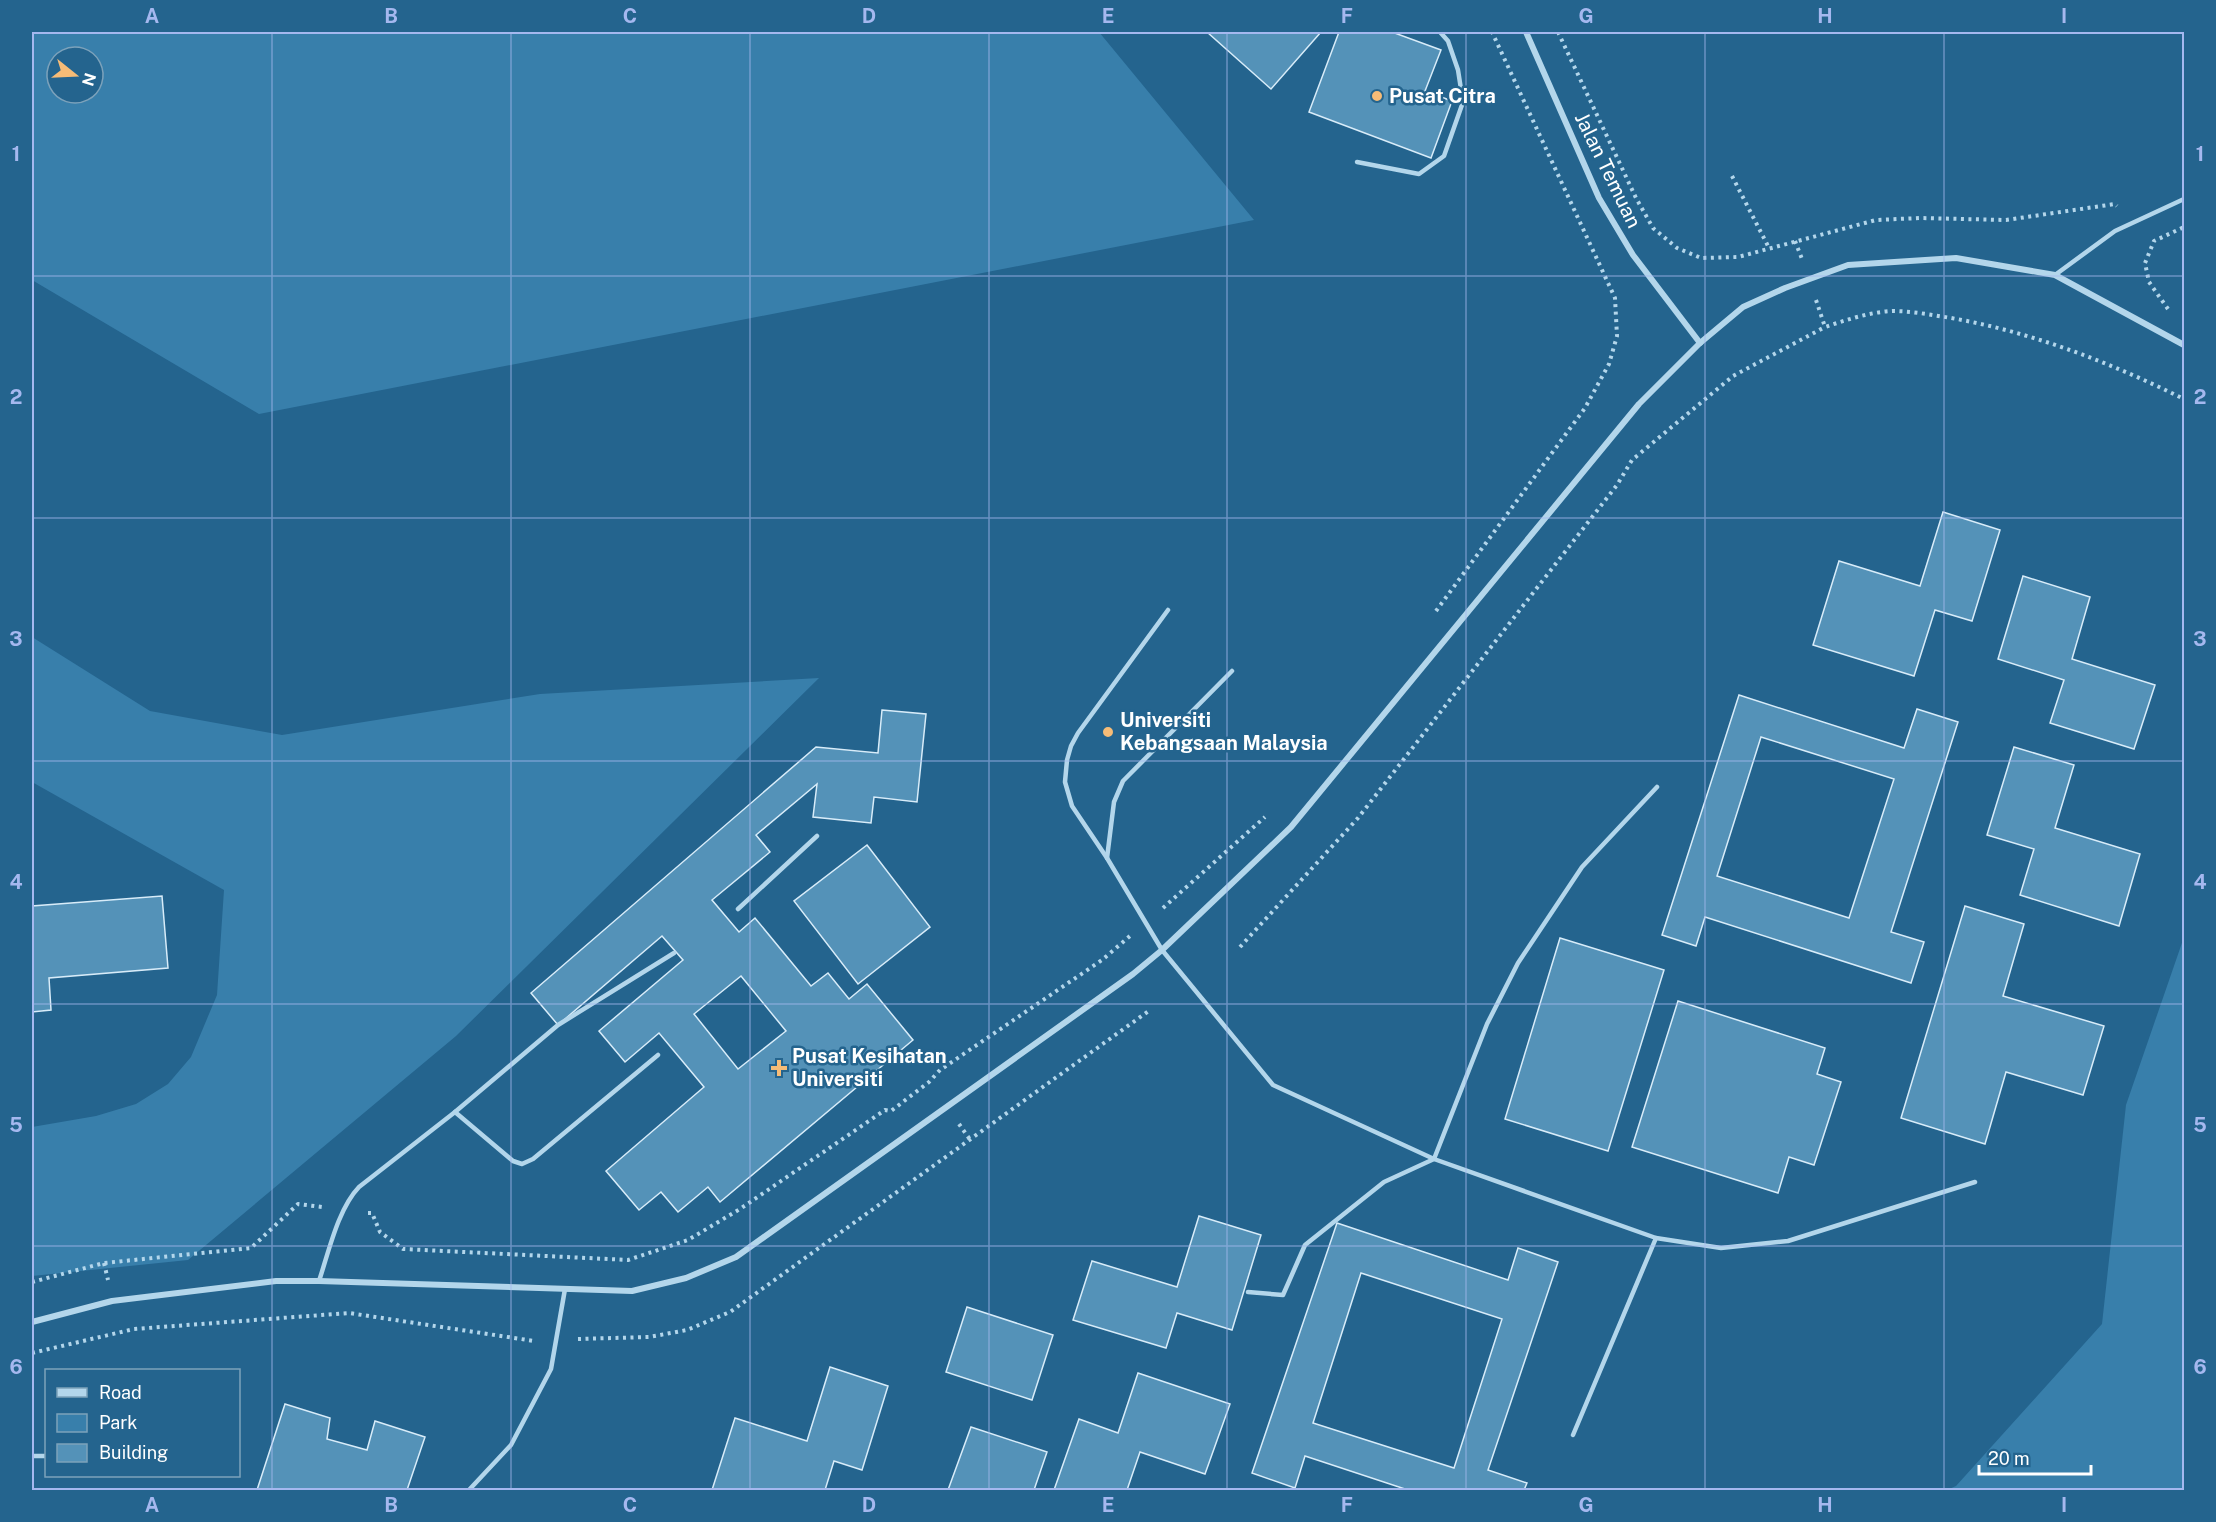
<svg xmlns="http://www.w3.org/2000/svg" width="2216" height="1522" viewBox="0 0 2216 1522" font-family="'Public Sans',sans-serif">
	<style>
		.green { fill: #387fab; fill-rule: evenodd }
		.building { fill: #5492b8; stroke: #d8ecf9; stroke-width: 1.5; fill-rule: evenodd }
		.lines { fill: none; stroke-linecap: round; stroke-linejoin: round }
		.path { stroke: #b3d6eb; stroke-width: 4; stroke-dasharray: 3 4.5; stroke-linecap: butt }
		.service { stroke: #b3d6eb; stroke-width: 4.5 }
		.minor { stroke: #b3d6eb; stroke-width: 6 }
		.grid { fill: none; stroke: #a5b8ef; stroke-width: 1.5; stroke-opacity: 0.55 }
		.poi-dot { fill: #f6bc77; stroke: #24648e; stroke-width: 2 }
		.labels { text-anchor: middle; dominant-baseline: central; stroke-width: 5; stroke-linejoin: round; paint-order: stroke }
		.poi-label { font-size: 20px; font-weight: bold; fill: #fff; stroke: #24648e; text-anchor: start }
		.street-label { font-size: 20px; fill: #fff; stroke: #24648e }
		.neatline { fill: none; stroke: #a5b8ef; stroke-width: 2 }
		.grid-label { font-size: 20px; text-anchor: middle; font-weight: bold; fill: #a5b8ef }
	</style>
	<rect width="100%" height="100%" fill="#24648e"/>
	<!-- green -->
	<g class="green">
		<path d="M32,32H1099L1254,220L259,414L32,280ZM57,57H93V93H57Z"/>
		<path d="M32,637L150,711L282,735L540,694L819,678L456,1036L188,1260L32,1276V1127L96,1116L136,1104L168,1084L191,1057L217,995L224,890L32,782Z"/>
		<path d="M2184,937V1490H1947L1956,1486L2102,1324L2126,1105Z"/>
	</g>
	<!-- building -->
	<g class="building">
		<path d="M1207,32H1321L1271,89Z"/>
		<path d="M1339,32H1392L1441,50L1425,91L1452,101L1431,158L1309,112Z"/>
		<path d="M1943,512L2000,530L1972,621L1935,610L1914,676L1813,645L1839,561L1920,586Z"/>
		<path d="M2023,576L2090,597L2072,659L2155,685L2134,749L2050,723L2064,680L1998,659Z"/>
		<path d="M1739,695L1904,748L1917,709L1958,722L1891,932L1924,942L1911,983L1705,917L1696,946L1662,935ZM1761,737L1894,779L1849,918L1717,876Z"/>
		<path d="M882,710L926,714L917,802L874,797L871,823L813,817L817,784L756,835L770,852L712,900L739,932L755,918L811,986L828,973L849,999L867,984L913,1040L720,1202L708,1187L678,1212L661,1192L639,1210L606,1171L704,1087L659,1033L625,1062L599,1031L683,960L662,936L558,1025L531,993L816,747L878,753ZM741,976L786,1031L738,1069L694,1014Z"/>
		<path d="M2014,747L2074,765L2055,828L2140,854L2119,926L2020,895L2034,849L1987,835Z"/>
		<path d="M867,845L930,927L858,984L794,901Z"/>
		<path d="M162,896L168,968L49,978L51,1010L32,1012V906Z"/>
		<path d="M1965,906L2024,924L2003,996L2104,1026L2083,1095L2006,1072L1985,1144L1901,1118Z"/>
		<path d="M1560,938L1664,970L1608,1151L1505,1119Z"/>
		<path d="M1678,1001L1825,1048L1817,1074L1841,1082L1814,1165L1789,1157L1778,1193L1632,1147Z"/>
		<path d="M1199,1216L1261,1235L1232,1330L1177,1313L1166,1348L1073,1320L1092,1261L1177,1287Z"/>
		<path d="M1337,1223L1508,1280L1518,1248L1558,1262L1488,1470L1527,1483L1524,1490H1408L1305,1456L1295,1488L1252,1473ZM1361,1273L1502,1319L1454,1468L1313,1423Z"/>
		<path d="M967,1307L1053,1335L1032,1400L946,1372Z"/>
		<path d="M830,1367L888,1386L862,1470L834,1461L825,1490H712L735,1418L807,1441Z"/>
		<path d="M1138,1373L1230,1404L1205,1474L1140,1452L1127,1490H1054L1079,1419L1118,1433Z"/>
		<path d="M285,1404L330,1418L327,1439L367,1450L375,1421L425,1437L407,1490H257Z"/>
		<path d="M971,1427L1047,1452L1034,1490H948Z"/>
	</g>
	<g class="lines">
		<!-- path -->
		<g class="path">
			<path d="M1558,32L1636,198L1653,228L1677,248L1701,258L1738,257L1876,220L1920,218L2006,220L2115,204L2117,206"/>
			<path d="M1732,176L1769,248"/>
			<path d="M1795,241L1802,259"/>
			<path d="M1816,300L1825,327C1846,320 1870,312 1892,311C1912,311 1932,315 1951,318C2032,332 2111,363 2184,399"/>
			<path d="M2168,309L2149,282L2145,263L2154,241L2184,227"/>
			<path d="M1436,611L1585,408L1609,364L1617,336L1615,298L1492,32"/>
			<path d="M1163,908L1265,817"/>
			<path d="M1240,947L1358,818L1617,485L1632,460L1733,376L1825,327"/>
			<path d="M959,1124L971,1141"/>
			<path d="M368,1213H372L380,1232L403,1249L628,1260L688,1240L740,1209L885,1110L891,1111L929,1082L940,1070L1102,960L1130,936"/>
			<path d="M104,1263L108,1280"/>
			<path d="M32,1282L104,1263L251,1248L298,1204L322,1207"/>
			<path d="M578,1339L649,1337L687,1330L730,1312L1150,1010"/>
			<path d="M32,1353L134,1329L349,1313L534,1341"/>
		</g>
		<!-- service -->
		<g class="service">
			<path d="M1357,162L1419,174L1444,156L1463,102L1458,70L1448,41L1440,32"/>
			<path d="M2055,275L2115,231L2184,199"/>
			<path d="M1168,610L1078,733L1071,746L1067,760L1065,782L1072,806L1107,858L1162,950L1273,1085L1434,1159L1656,1238L1721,1248L1788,1241L1975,1182"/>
			<path d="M1107,858L1114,802L1123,781L1232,671"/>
			<path d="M738,909L817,836"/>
			<path d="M455,1112L513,1161L522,1164L533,1159L658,1055"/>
			<path d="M319,1281C329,1251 338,1209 359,1187L455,1112L558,1025L674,953"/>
			<path d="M1248,1292L1283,1295L1305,1245L1384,1182L1434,1159L1487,1024L1518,963L1582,867L1657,787"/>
			<path d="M1573,1435L1656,1238"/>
			<path d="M32,1456H46"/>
			<path d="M469,1490L511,1445L551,1369L565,1289"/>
		</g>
		<!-- minor -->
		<g class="minor">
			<path d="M1526,32L1599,198L1633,255L1700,343"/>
			<path d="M32,1322L112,1301L276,1281H319L632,1291L686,1278L736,1257L1133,974L1162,950L1291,827L1639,404L1700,343L1743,307L1785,288L1848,265L1956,258L2055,275L2184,345"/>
		</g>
	</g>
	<!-- grid -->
	<path class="grid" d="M272,32V1490M511,32V1490M750,32V1490M989,32V1490M1227,32V1490M1466,32V1490M1705,32V1490M1944,32V1490M32,276H2184M32,518H2184M32,761H2184M32,1004H2184M32,1246H2184"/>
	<!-- markers -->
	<g class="poi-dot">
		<circle cx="1377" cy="96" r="6"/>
		<circle cx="1108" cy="732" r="6"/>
		<path d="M776 1059h6v6h6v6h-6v6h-6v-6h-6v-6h6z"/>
	</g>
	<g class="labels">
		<!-- poi labels -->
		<g class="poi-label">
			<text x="1389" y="96">Pusat Citra</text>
			<text x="1120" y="720">Universiti<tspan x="1120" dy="23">Kebangsaan Malaysia</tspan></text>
			<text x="792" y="1056">Pusat Kesihatan<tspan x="792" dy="23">Universiti</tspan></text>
		</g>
		<!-- street labels -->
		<g class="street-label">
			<text transform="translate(1608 170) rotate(64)">Jalan Temuan</text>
		</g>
	</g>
	<!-- border -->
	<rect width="2216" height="1522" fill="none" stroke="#24648e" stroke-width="66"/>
	<!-- legend -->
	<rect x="45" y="1369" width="195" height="108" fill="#24648e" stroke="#7ca2bb" stroke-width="1.5"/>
	<rect x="57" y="1388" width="30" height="9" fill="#b3d6eb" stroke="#7ca2bb" stroke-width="1.5"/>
	<text x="99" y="1399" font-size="18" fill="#ffffff">Road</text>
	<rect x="57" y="1414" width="30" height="18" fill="#387fab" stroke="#7ca2bb" stroke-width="1.5"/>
	<text x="99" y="1429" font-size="18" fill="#ffffff">Park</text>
	<rect x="57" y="1444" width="30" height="18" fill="#5492b8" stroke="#7ca2bb" stroke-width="1.5"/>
	<text x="99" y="1459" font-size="18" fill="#ffffff">Building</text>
	<!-- north arrow -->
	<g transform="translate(75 75) rotate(108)"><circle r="28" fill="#24648e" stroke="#7ca2bb" stroke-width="1.5"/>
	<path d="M0-4.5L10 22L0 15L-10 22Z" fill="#f6bc77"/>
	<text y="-9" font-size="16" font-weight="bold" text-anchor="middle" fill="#ffffff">N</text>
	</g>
	<!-- scale -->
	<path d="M1979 1465v9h112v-9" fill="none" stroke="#ffffff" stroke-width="3"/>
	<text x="1988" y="1465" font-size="18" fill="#ffffff" stroke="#24648e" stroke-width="4.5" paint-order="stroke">20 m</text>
	<rect x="33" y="33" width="2150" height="1456" class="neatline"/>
	<g class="grid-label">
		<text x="152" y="23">A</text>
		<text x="391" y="23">B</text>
		<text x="630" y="23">C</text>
		<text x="869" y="23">D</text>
		<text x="1108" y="23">E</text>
		<text x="1347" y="23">F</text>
		<text x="1586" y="23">G</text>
		<text x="1825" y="23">H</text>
		<text x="2064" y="23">I</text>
		<text x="16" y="161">1</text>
		<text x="2200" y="161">1</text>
		<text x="16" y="404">2</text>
		<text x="2200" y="404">2</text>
		<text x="16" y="646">3</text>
		<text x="2200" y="646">3</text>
		<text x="16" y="889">4</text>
		<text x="2200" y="889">4</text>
		<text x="16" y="1132">5</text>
		<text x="2200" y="1132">5</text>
		<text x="16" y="1374">6</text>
		<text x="2200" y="1374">6</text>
		<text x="152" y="1512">A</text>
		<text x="391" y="1512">B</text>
		<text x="630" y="1512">C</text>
		<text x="869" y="1512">D</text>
		<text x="1108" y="1512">E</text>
		<text x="1347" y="1512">F</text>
		<text x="1586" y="1512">G</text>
		<text x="1825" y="1512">H</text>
		<text x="2064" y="1512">I</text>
	</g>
</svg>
